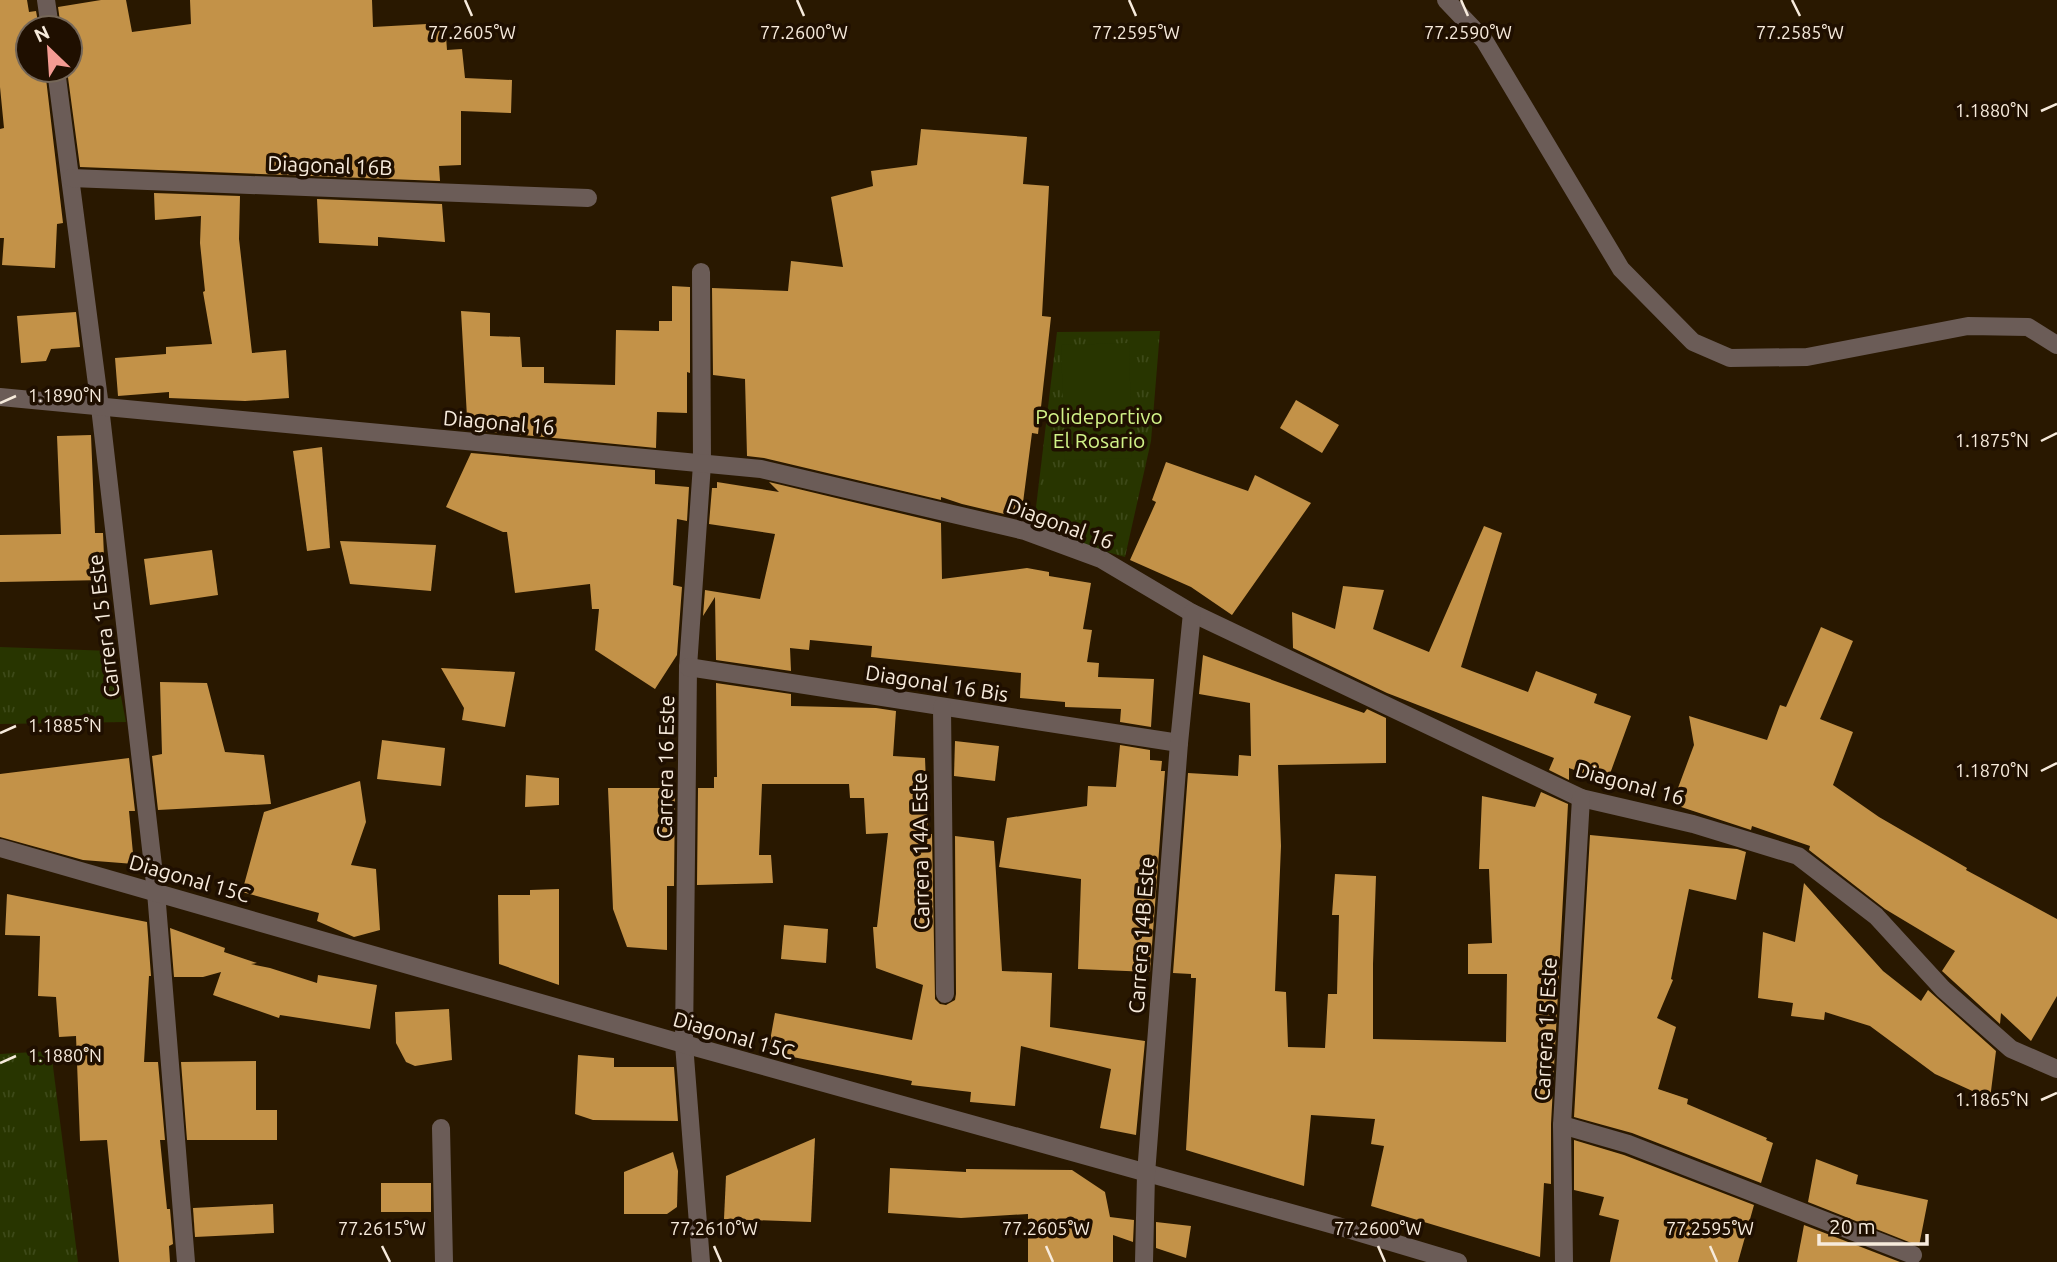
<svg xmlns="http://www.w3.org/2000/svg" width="2057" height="1262" viewBox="0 0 2057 1262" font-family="Ubuntu,sans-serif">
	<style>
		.grass { fill: url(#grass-tufts) }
		.garden { fill: #283500 }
		.building { fill: #c39248 }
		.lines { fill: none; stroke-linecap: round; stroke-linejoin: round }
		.minor { stroke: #6b5c57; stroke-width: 18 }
		.ticks { fill: none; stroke: #f7ebdc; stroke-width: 2.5 }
		.labels { text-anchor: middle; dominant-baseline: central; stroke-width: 7; stroke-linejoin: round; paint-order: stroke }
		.street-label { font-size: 21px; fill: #f7ebdc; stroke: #1f0f00 }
		.park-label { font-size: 21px; fill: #d2f388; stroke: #1f0f00 }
		.ticks-label { font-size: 18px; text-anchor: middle; fill: #f7ebdc; stroke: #1f0f00; stroke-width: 7; stroke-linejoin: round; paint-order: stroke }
	</style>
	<defs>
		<pattern id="grass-tufts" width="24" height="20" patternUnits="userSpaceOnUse" patternTransform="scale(1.75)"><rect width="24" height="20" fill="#283500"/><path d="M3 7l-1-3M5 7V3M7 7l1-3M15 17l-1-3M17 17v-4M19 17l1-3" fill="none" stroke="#3d4918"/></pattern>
	</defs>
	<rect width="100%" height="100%" fill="#291800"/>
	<!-- grass -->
	<g class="grass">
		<path d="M1160,331L1151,441L1125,557L1060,539L1034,524L1057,332Z"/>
		<path d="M0,647L112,651L126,722L0,724Z"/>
		<path d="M51,1051L78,1262H0V1054Z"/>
	</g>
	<!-- garden -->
	<path class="garden" d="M1129,343L1132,458L1065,460L1061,345Z"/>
	<!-- building -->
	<g class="building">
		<path d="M0,0H27L29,12L36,11L39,28H28V70H45L63,223L57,224L55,268L2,265L4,238H0V129L4,128L0,87Z"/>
		<path d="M101,0H126L132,32L191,24L190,0H372L373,27L445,23L447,50L462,49L465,78L512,80L511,113L461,111V165L439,166L440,181L80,167L67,70H70V28H61L58,7Z"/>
		<path d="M921,129L1027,137L1023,184L1049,186L1042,316L1051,317L1038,434L1032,433L1021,518L962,504L941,497V500L764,458L747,456L745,379L713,375L712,288L788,291L791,261L843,267L831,197L873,186L871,171L917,165Z"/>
		<path d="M154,193L240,196L239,239L252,353L286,350L289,398L245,401L169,398V392L118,396L115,358L166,354V347L212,344L203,292L205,291L200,243L201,216L155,220Z"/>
		<path d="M317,199L442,204L445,242L378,237V246L319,243Z"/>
		<path d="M672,286L690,287V373L687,372V413L657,412L656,448L481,431L488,416L467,417L461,311L490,313V336L520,337L522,367H544V383L615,385L616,330L659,331V321H672Z"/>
		<path d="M76,312L80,347L51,349L46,361L21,363L17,316Z"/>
		<path d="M1296,400L1339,425L1322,453L1280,428Z"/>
		<path d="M91,435L95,533H103L105,580L0,582V535L61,534L57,436Z"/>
		<path d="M322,447L330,548L307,551L293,451Z"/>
		<path d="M471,453L655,470V484L689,487L687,521L677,519L673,585L682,587L677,655L655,689L595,650L599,609H592L590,584L515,593L507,532H503L446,507Z"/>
		<path d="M1166,462L1248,491L1255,475L1311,503L1232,615L1191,587L1130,560L1156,502L1152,500Z"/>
		<path d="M717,482L779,492L769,482L941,523L942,579L1027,568L1049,572V576L1091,583L1083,629L1092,630L1087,662L1099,663L1098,677L1154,679L1151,727L1120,722L1121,709L1065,707V702L1020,698L1021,673L871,657L872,646L810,640L809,650L790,648L791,671L716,660L715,597L703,616L705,590L760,599L775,534L709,524L712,488H717Z"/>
		<path d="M1484,526L1502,533L1461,667L1528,692L1536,671L1597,694L1594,703L1631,716L1607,782L1569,768V780L1549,770L1554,758L1387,693L1293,648L1292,612L1335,629L1343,586L1384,590L1373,629L1429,652Z"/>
		<path d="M340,541L436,545L431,591L350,584Z"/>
		<path d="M212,550L218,595L150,605L144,559Z"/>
		<path d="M1821,627L1853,641L1820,719L1853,732L1833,785L1879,817L1967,868L1966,870L2057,919V996L2031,1041L2001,1013L2000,1024L1942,971L1955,951L1885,909L1809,850L1810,846L1752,826L1751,830L1672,804L1694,745L1689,716L1767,740L1780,705L1786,707Z"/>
		<path d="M1203,655L1364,713L1367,709L1386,718V763L1278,765L1281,846L1275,991L1286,992L1288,1047L1325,1048L1328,994H1337L1339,915H1332L1335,874L1376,876L1373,964V1039L1506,1042L1507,974H1468V944L1492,943L1489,869H1479L1482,796L1535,807L1541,792L1568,804L1551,1124V1184L1544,1183L1540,1257L1371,1206L1384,1146L1371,1144L1375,1119L1311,1115L1304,1186L1186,1150L1196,978H1191V974L1173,973L1188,773L1238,776L1239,755L1251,756L1250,703L1199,694Z"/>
		<path d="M441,668L515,672L505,727L462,720L464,708Z"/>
		<path d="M160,682L207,683L225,752L264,755L271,804L158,810L152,756L162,754Z"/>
		<path d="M716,683L791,694V706L876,708L896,711L893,756L925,758L928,834H932L935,999L940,1004L946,1005L955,1000L956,994L955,836L994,841L1002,971L1052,973L1050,1027L1145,1041L1136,1135L1100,1128L1111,1069L1021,1046L1015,1106L970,1102L971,1092L911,1085L912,1081L768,1052L775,1013L912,1040L923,985L876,968L873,927H877L888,833L866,834L864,798H850L849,784H762L759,855H771L773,883L697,885L698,788H714V777H717Z"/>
		<path d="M382,740L445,748L441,786L377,779Z"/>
		<path d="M955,741L999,746L995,781L954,776Z"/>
		<path d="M1120,745L1150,750V760L1162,761L1161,771H1165L1150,972L1078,969L1081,879L999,867L1007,818L1087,806L1088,786L1116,787Z"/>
		<path d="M129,758L135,811H129L134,864L83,860L0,837V774Z"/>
		<path d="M526,775L559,778V805L525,807Z"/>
		<path d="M360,781L366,822L351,865L376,869L380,930L354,937L317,921L319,913L242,892L264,812Z"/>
		<path d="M608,788H675L674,886H667V950L627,947L613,909Z"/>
		<path d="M1590,835L1737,849L1746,852L1736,900L1689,889L1671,979L1673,980L1657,1018L1676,1027L1658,1089L1688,1099L1687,1104L1767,1138L1766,1140L1773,1143L1761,1183L1632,1133L1574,1117Z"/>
		<path d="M1804,883L1883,971L1921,1001L1928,990L1996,1051L1990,1099L1935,1074L1870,1026L1825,1012L1824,1020L1791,1016L1793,1003L1758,998L1763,932L1795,942Z"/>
		<path d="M559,889V985L499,964L498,895H530V890Z"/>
		<path d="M7,894L147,922L151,976H149L144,1062H158L165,1140H160L167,1209H170L173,1244L169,1246L170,1262H119L107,1140L80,1141L76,1036L59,1037L56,997L38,996L40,936L5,935Z"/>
		<path d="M784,925L828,929L826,963L781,959Z"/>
		<path d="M170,928L225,948L224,952L257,963L251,964L270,968L317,983L318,975L377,985L370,1029L280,1015L279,1018L213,995L221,972L203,977H174Z"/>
		<path d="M449,1009L452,1060L415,1066L406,1062L396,1043L395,1012Z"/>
		<path d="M578,1055L614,1058V1067H674L678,1121L593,1120L575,1114Z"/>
		<path d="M256,1061V1110H277V1140H187L181,1062Z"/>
		<path d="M815,1138L811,1222L724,1219L726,1176Z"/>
		<path d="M1574,1140L1624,1155L1754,1205L1738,1262H1610L1619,1220L1599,1215L1604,1197L1574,1190Z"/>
		<path d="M673,1152L678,1171L677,1207L667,1214H624V1172Z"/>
		<path d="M1816,1159L1858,1175L1856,1184L1928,1200L1919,1246L1808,1202Z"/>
		<path d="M890,1168L966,1172V1169L1072,1170L1105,1192L1110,1217L1134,1220L1133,1242L1113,1235V1262H1028V1214L961,1218L888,1213Z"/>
		<rect x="381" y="1183" width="50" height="29"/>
		<path d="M273,1204L274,1233L195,1237L193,1208Z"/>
		<path d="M1156,1222L1191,1226L1186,1258L1156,1248Z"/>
		<path d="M1804,1225L1900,1262H1797Z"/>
	</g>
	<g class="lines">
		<!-- minor -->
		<g class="minor">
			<path d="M46,0L50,28"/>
			<path d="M1446,0L1484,40L1621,269L1693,342L1730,358L1807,357L1968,326L2028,327L2057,345"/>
			<path d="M56,70L100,407L156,892L186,1262"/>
			<path d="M71,178L588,198"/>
			<path d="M701,272L702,464L688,667L684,1044L701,1262"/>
			<path d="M0,397L761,469L1025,531L1101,559L1192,613L1581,798L1693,824L1798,856L1876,916L1943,989L2011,1049L2057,1069"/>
			<path d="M688,667L1179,743"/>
			<path d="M942,707L945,994"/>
			<path d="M0,848L684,1044L1334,1225L1458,1262"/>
			<path d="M1562,1125L1628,1144L1913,1255"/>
			<path d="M441,1128L444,1262"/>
			<path d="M1144,1262L1146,1174L1179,743L1192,613"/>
			<path d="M1564,1262L1562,1125L1581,798"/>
		</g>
	</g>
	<!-- ticks -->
	<path class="ticks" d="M465,0L472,16M797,0L804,16M1129,0L1136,16M1461,0L1468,16M1792,0L1800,16M2041,111L2057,104M0,403L16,396M2041,441L2057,433M0,733L16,726M2041,771L2057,763M0,1063L16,1056M2041,1100L2057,1093M382,1246L390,1262M714,1246L721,1262M1046,1246L1053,1262M1378,1246L1385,1262M1710,1246L1717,1262"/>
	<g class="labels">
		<!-- street labels -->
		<g class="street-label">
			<text transform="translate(330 165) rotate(2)">Diagonal 16B</text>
			<text transform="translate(499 422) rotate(5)">Diagonal 16</text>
			<text transform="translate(1060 523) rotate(20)">Diagonal 16</text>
			<text transform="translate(103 626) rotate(-97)">Carrera 15 Este</text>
			<text transform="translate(937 683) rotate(9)">Diagonal 16 Bis</text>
			<text transform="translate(665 767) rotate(-89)">Carrera 16 Este</text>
			<text transform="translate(1630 783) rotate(15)">Diagonal 16</text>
			<text transform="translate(920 851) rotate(-91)">Carrera 14A Este</text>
			<text transform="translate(190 878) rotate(16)">Diagonal 15C</text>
			<text transform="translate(1141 935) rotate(-86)">Carrera 14B Este</text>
			<text transform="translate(1545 1029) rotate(-87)">Carrera 15 Este</text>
			<text transform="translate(734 1035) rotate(16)">Diagonal 15C</text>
		</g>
		<!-- park labels -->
		<g class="park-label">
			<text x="1099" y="416">Polideportivo<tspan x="1099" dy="24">El Rosario</tspan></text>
		</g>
	</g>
	<g class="ticks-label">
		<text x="472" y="39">77.2605°W</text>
		<text x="804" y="39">77.2600°W</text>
		<text x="1136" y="39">77.2595°W</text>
		<text x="1468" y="39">77.2590°W</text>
		<text x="1800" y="39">77.2585°W</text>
		<text x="1992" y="117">1.1880°N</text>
		<text x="65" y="402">1.1890°N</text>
		<text x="1992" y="447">1.1875°N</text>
		<text x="65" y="732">1.1885°N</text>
		<text x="1992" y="777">1.1870°N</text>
		<text x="65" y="1062">1.1880°N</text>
		<text x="1992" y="1106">1.1865°N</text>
		<text x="382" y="1235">77.2615°W</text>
		<text x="714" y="1235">77.2610°W</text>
		<text x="1046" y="1235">77.2605°W</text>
		<text x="1378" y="1235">77.2600°W</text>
		<text x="1710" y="1235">77.2595°W</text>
	</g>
	<!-- north arrow -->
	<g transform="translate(49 49) rotate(335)"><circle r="33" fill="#1f0f00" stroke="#756758" stroke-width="2"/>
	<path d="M0-5L12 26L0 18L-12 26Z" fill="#f59c93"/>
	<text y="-10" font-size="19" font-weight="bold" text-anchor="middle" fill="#f7ebdc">N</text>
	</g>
	<!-- scale -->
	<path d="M1819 1234v10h108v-10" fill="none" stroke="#f7ebdc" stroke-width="3.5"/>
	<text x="1829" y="1234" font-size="21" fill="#f7ebdc" stroke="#1f0f00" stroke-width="5" paint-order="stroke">20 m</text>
</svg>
